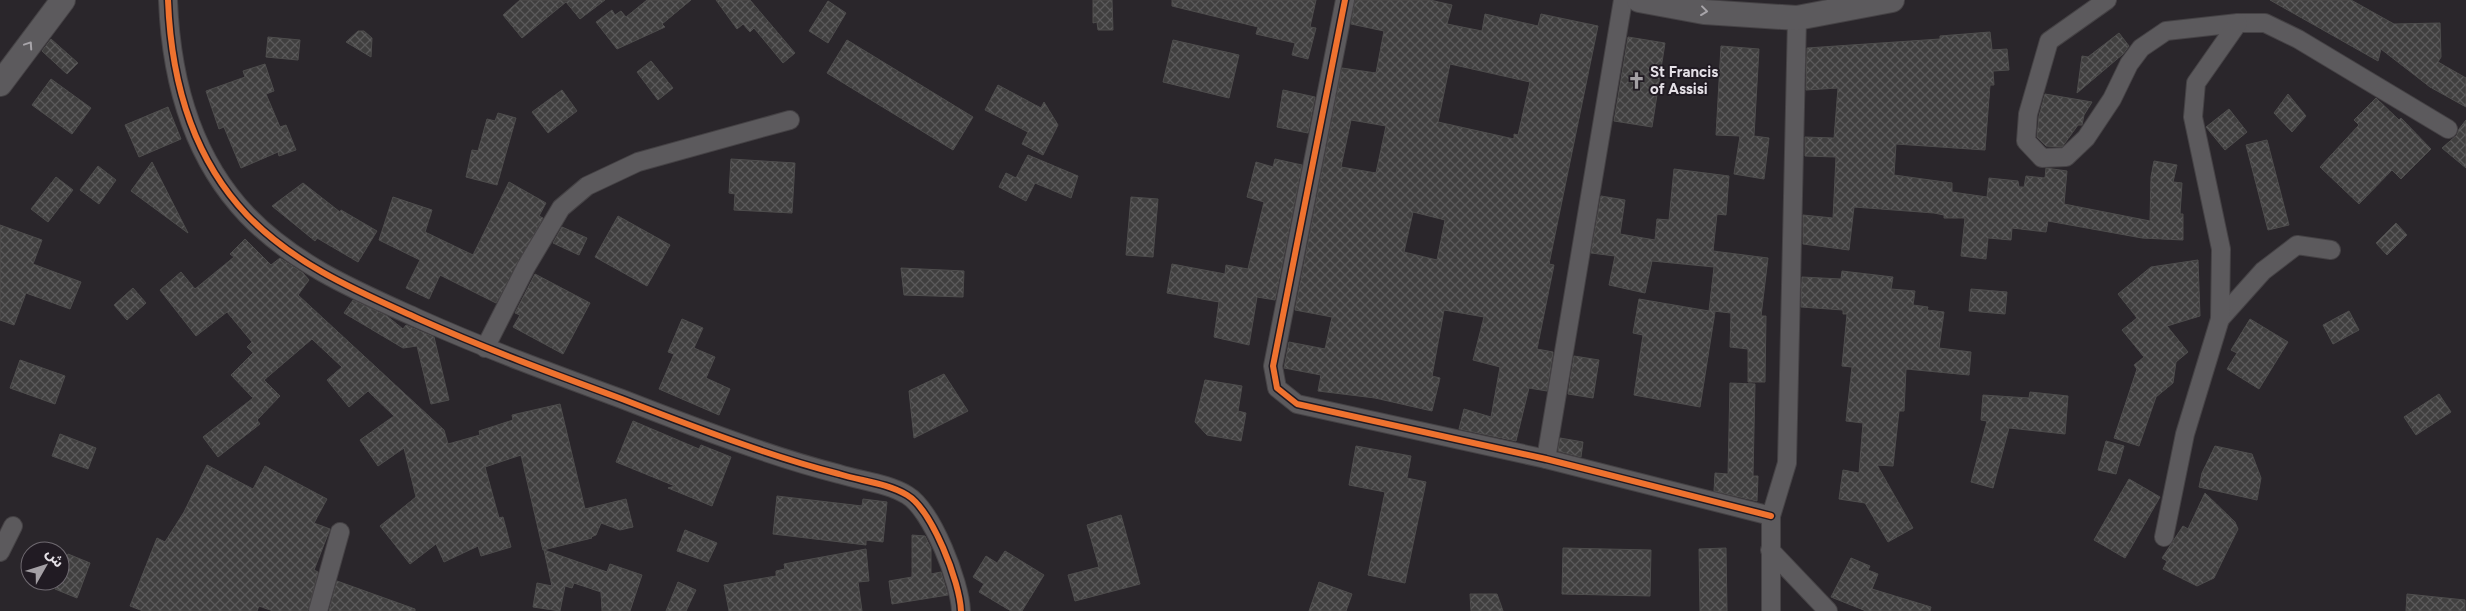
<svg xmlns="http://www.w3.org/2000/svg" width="2466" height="611" viewBox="0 0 2466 611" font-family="Figtree,'Noto Sans Arabic',sans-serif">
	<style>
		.building { fill: url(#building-cross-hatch); stroke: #4e4d4d; fill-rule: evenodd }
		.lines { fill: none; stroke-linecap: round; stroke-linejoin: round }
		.street-casing { stroke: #454245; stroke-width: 20 }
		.secondary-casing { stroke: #454245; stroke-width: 26 }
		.street { stroke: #5c5a5d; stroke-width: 18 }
		.secondary { stroke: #5c5a5d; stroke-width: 24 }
		.cycleway-casing { stroke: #211b23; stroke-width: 9 }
		.cycleway { stroke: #ef722f; stroke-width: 6 }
		.oneway { stroke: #a7a4a9 }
		.labels { text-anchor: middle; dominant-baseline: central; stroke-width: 4; stroke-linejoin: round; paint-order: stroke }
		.poi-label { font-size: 15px; font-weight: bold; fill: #e5e1e7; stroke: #211b23; text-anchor: start }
	</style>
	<defs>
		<pattern id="building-cross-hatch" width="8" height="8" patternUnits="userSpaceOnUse" patternTransform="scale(1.25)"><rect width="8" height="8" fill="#403f3f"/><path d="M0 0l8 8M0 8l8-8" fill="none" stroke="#5b5a5b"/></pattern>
	</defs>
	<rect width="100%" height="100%" fill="#2a262b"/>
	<!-- building -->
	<g class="building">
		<path d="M520,0H605L580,19L566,2L522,38L503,15Z"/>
		<path d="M647,0H691L662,24L665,27L617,49L596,22L612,10L615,15L621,11L626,17Z"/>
		<path d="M716,0H750L795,53L783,63L754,28L750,32L743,24L737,29Z"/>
		<path d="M1093,0H1112L1113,30H1098L1097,22L1093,23Z"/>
		<path d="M1172,0H1316L1310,27L1316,28L1308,59L1292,55L1295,43L1256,34L1258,27L1172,6Z"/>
		<path d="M1355,0H1430L1452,5L1447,24L1482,31L1485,14L1538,26L1541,14L1598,26L1549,264L1554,265L1537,349L1553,352L1547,391L1529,388L1516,441L1459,429L1464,409L1491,417L1500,367L1473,360L1484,317L1444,310L1432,376L1440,378L1432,411L1375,398L1318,391L1321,375L1284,368L1289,342L1325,349L1332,317L1295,310L1342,68L1376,73L1384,31L1351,24ZM1450,64L1530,82L1518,135L1514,134V139L1438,122ZM1351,120L1386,126L1376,173L1341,167ZM1413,212L1445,220L1437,260L1404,252Z"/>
		<path d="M2270,0H2351L2394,24L2440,23L2441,57L2438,62L2466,78V107L2430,87L2381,49L2378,61Z"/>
		<path d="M828,1L846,13L828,43L809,31Z"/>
		<path d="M358,31H364L372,38L371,57L346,42Z"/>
		<path d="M1990,32L1992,50L2007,49L2009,70L1993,71L1994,85H1990L1985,150L1896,144L1894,175L1952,183V192L1987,197L1989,178L2018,181L2019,187H2024L2026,176L2045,178L2046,168L2067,171L2064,204L2150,221L2151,177L2154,161L2177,165L2173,182L2182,183L2180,214H2183V240L2142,238L2048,221L2046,232L2012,228L2011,240L1988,238L1986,259L1961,256L1965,218H1944V215L1934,213L1854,207L1849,250L1803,244V215L1833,218L1836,157L1805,156V137L1834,138L1838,88L1806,90L1807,48L1940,39V36Z"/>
		<path d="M2119,33L2129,46L2123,54L2077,93L2082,56L2088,57Z"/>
		<path d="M268,37L300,40L298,60L266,57Z"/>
		<path d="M1628,37L1665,43L1652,127L1614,121Z"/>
		<path d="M51,39L78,63L67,74L42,51Z"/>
		<path d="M847,40L973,117L953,150L827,73Z"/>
		<path d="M1173,40L1239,55L1229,98L1163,82Z"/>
		<path d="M1721,46L1759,49L1754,136L1769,138L1764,179L1734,174L1740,136L1716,135Z"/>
		<path d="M651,61L673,88L658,100L637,72Z"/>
		<path d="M265,64L274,91L266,94L280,127L286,125L296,150L279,156L278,152L241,168L224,127L219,129L206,91L245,77L243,71Z"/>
		<path d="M51,79L91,108L72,134L32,105Z"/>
		<path d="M998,85L1041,108L1044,102L1058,125L1043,155L1022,144L1028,132L985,110Z"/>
		<path d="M562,90L577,111L548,133L532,112Z"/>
		<path d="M1283,90L1315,97L1308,133L1277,127Z"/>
		<path d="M2045,94L2092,102L2084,115L2082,125H2078L2062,147L2046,146L2037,137L2039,116Z"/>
		<path d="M2288,94L2306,116L2292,132L2274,113Z"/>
		<path d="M2376,98L2399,120L2401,118L2431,149L2401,179L2392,170L2359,204L2320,167L2359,125L2354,120Z"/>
		<path d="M168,107L181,139L139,157L125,125Z"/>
		<path d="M2229,109L2247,132L2225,150L2206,127Z"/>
		<path d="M498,113L516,118L497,185L466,177L472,150L478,151L487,119L495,121Z"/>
		<path d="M2466,120V168L2442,148L2457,135L2459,129Z"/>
		<path d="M2267,140L2289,225L2268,230L2246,145Z"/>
		<path d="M1028,155L1078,176L1071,198L1035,183L1026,201L999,187L1006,173L1016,178Z"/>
		<path d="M731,159L795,163L792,213L734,210L735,194L729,193Z"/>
		<path d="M1275,159L1302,165L1275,300L1257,297L1249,345L1214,337L1219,302L1167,293L1172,264L1225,274L1226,265L1248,269L1264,202L1247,197L1256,162L1273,167Z"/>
		<path d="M152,162L188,233L131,191Z"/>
		<path d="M98,166L116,180L99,204L80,190Z"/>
		<path d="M1674,169L1729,176L1726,215L1717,214L1713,251L1768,258L1761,316H1766L1765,382H1748V349L1730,347L1731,313L1713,311L1715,312L1700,407L1634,395L1643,335L1633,333L1639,299L1709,311L1714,267L1652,261L1645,293L1609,285L1615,256L1591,253L1601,196L1625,200L1620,234L1655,240L1657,219L1669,220Z"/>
		<path d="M56,177L73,190L48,222L31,209Z"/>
		<path d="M509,182L546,203L539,216L543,218L496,303L440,275L429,299L406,288L420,260L379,240L393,197L432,210L425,232L473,255Z"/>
		<path d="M303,183L340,212L341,210L377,231L358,262L317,238L315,241L272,206Z"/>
		<path d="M1131,197L1158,199L1153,257L1126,255Z"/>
		<path d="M618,216L670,245L647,286L595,257Z"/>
		<path d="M2396,223L2407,235L2387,255L2376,243Z"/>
		<path d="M0,225L42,240L33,264L81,282L70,309L26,293L14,325L0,320Z"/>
		<path d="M562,227L587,238L579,255L553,243Z"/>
		<path d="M245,239L271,265L280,258L303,273L309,280L298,295L444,430L448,444L480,435L479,431L513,420L512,415L560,404L585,509L626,499L633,527L620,530L601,523L596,535L591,537L592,538L543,550L521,455L485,467L499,518L503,517L511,547L481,556L478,546L444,562L436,544L410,564L380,526L416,497L404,448L378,466L360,440L394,416L368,391L349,407L327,380L342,367L312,339L264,380L280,396L257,420L260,424L218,457L203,437L253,398L231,375L253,353L247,347L252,342L227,312L196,336L160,290L181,272L195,289L234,257L230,254Z"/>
		<path d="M2198,260L2200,316L2167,326L2188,352L2176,362L2173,383L2156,397L2139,446L2114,438L2137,369L2134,365L2144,357L2122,330L2137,318L2118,294L2151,267Z"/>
		<path d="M901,268L964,271L963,297L904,295Z"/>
		<path d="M1842,271L1893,277L1891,289L1915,291L1913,305L1928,307L1927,310L1944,312L1939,348L1971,352L1969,375L1906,369L1904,411H1899L1893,466L1877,465L1913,528L1888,542L1865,503L1839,499L1843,470L1859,473L1863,423L1846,421L1852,367L1842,366L1847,314H1843V310L1801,307L1802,277L1841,279Z"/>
		<path d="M535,274L590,303L563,354L513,327L520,315L515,313Z"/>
		<path d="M133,288L146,303L127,320L114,305Z"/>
		<path d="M1971,289L2007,292L2005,314L1969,311Z"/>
		<path d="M353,300L387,316L403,329L406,325L434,337L449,400L431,404L417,346L403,348L344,313Z"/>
		<path d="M2349,311L2359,330L2333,344L2323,325Z"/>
		<path d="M682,319L703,328L694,348L715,357L706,378L730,389L719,415L659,389L674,354L668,352Z"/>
		<path d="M2250,319L2288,342L2259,389L2227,369L2237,353L2231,350Z"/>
		<path d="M1574,356L1599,360L1593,398L1568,394Z"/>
		<path d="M20,360L65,376L55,404L10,388Z"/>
		<path d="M944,374L968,411L914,438L909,391Z"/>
		<path d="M1205,380L1242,386L1238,411L1246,413L1241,441L1207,435L1195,422Z"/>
		<path d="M1730,383L1755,384L1753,476H1758L1757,501L1714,491L1715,473L1728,474Z"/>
		<path d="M2030,392L2068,396L2065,434L2009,428L1993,488L1971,482L1987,421L1981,420L1983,395L2029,398Z"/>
		<path d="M2439,394L2451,412L2416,435L2404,417Z"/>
		<path d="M633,421L699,449L701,445L731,457L712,506L668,488L675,486L616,462Z"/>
		<path d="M60,434L96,448L88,469L52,456Z"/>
		<path d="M1560,438L1583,442L1581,457L1558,451Z"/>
		<path d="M2106,441L2124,446L2116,474L2098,470Z"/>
		<path d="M1356,446L1411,456L1407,478L1426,482L1405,583L1368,575L1385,492L1349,485Z"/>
		<path d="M2215,446L2252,454L2261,478L2257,500L2199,487L2202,473Z"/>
		<path d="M207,465L253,489L265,466L327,499L314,523L330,529L314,570L318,572L308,611H273L259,606L257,611H143L130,606L157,538L165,542L184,512Z"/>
		<path d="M2129,479L2160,497L2125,558L2094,540Z"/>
		<path d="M2205,493L2235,522L2238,529L2214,578L2197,586L2163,569L2167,561L2162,558L2183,526L2188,529Z"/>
		<path d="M777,496L862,506L863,499L887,502L883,542L866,540V545L773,534Z"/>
		<path d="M1121,515L1140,584L1075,601L1068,575L1099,567L1087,525Z"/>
		<path d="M685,530L717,543L708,562L677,551Z"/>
		<path d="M912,535L925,536L931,548V574L941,572L948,595L892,604L889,581L912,577Z"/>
		<path d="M1563,548L1651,550L1650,596L1562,594Z"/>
		<path d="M1726,548L1727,611H1700L1699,549Z"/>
		<path d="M866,549L869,581L858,582L862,611H729L724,585L776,576V571L785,569L784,564Z"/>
		<path d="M544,550L607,572L610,564L642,575L630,611H602L601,592L574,583L572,588L565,586L560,611L533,607L537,583L552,586Z"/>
		<path d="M1005,551L1044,575L1022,611H1011L979,592L984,584L973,577L986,556L997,563Z"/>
		<path d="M68,554L90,563L77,598L55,589Z"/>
		<path d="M1851,558L1870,566L1868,570L1878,574L1872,589L1931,607L1930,611H1866L1831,597Z"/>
		<path d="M337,581L415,609V611H329Z"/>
		<path d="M678,582L696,590L686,611H666Z"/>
		<path d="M1319,582L1352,594L1346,611H1309Z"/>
		<path d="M1470,594H1497L1503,611H1471Z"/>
		<path d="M2407,594L2465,600V611H2406Z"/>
	</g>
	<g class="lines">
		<defs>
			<g id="street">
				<path d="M168,0C171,79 192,157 247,215C295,265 357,291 419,319C486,349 554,374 622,399C663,415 704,431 745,445C776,456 808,466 839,474C861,481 887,483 907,495C932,510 960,582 961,611"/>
				<path d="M1345,0L1273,366L1277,388L1297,404L1546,459L1771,516"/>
				<path d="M2107,0L2049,41L2028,114L2026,141L2042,158L2066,157L2086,138L2112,99L2129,64L2141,48L2166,31L2238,23H2265L2298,39L2448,129"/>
				<path d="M2220,319L2263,271L2297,245L2331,250"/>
				<path d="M485,348L526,267L561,208L587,186L638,162L790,120"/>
				<path d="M1546,459L1623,0"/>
				<path d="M2164,537L2185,434L2220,319L2221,249L2193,117L2196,83L2238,23"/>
				<path d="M1770,550L1828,611"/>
				<path d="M0,552L13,526"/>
				<path d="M318,611L340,532"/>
				<path d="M1771,611V516L1787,463L1797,18"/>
			</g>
			<g id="secondary">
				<path d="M1639,0L1704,12L1797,18L1892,0"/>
				<path d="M0,84L63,0"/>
			</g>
		</defs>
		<!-- street casing -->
		<use href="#street" class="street-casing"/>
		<!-- secondary casing -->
		<use href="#secondary" class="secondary-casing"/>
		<!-- street -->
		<use href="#street" class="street"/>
		<!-- secondary -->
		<use href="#secondary" class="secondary"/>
		<defs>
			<g id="cycleway">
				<path d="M168,0C171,79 192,157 247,215C295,265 357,291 419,319C486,349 554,374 622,399C663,415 704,431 745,445C776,456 808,466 839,474C861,481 887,483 907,495C932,510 960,582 961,611"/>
				<path d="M1345,0L1273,366L1277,388L1297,404L1546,459L1771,516"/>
			</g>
		</defs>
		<!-- cycleway casing -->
		<use href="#cycleway" class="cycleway-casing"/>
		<!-- cycleway -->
		<use href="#cycleway" class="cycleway"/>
	</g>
	<!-- one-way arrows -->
	<defs><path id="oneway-chevron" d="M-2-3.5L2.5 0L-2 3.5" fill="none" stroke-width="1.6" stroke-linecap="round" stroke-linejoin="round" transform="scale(1.25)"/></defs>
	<g class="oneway">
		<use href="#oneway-chevron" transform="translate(1704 11) rotate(7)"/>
		<use href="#oneway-chevron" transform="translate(29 45) rotate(-56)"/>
	</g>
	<!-- icons -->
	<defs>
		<symbol id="church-bare" viewBox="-9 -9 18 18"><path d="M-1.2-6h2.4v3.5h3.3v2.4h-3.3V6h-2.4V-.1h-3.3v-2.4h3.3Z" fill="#a4a0a5" stroke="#211b23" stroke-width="2.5" paint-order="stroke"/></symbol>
	</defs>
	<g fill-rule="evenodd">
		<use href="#church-bare" x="1624" y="68" width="25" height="25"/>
	</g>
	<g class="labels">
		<!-- poi labels -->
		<g class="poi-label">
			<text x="1650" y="72">St Francis<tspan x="1650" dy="17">of Assisi</tspan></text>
		</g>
	</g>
	<!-- north arrow -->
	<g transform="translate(45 566) rotate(51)"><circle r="24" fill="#211b23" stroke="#6f6a71"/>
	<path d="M0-4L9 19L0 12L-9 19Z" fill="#a4a0a5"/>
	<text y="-8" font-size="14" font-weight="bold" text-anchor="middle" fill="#e5e1e7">ش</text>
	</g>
</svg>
